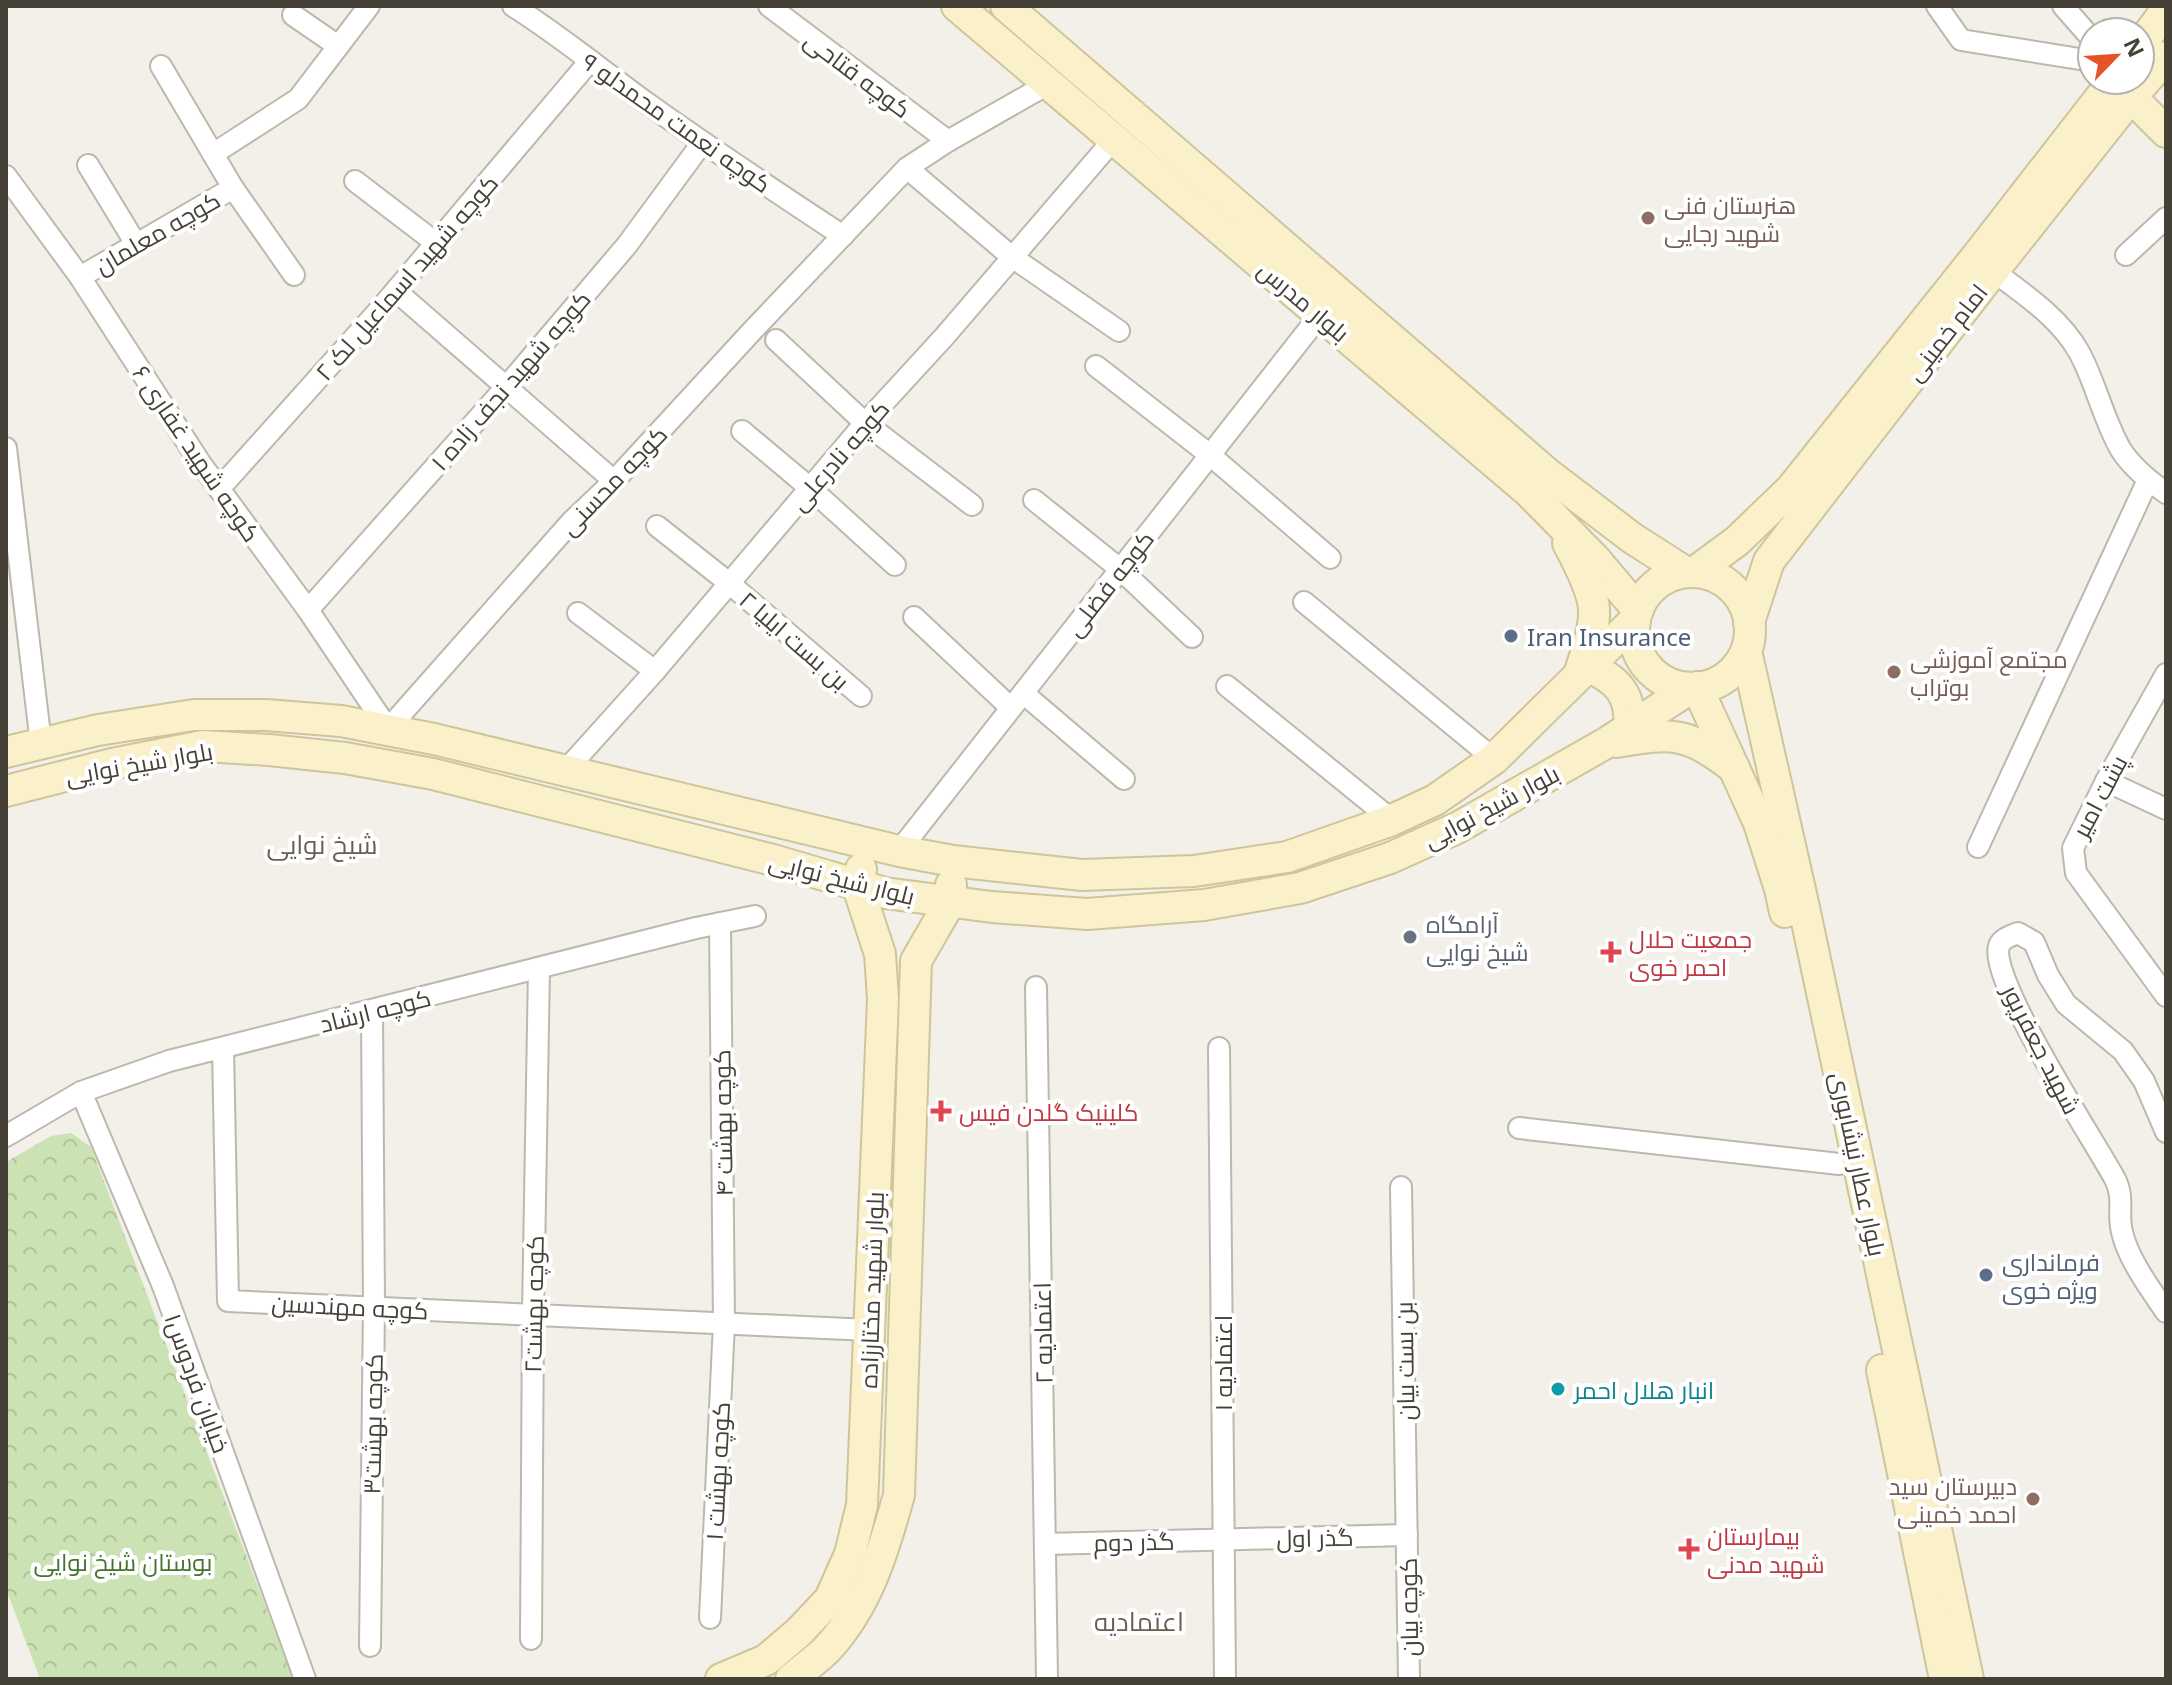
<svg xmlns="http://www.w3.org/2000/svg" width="2172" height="1685" viewBox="0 0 2172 1685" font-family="'Noto Sans',Cairo,sans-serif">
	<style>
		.park { fill: url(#park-crowns) }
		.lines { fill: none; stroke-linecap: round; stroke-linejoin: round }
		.street-casing { stroke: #bdb8ab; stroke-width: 24 }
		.secondary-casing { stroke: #cec59b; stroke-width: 34 }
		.street { stroke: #fff; stroke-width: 20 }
		.secondary { stroke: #faf1ca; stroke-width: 30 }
		.education-dot { fill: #8d6e63; stroke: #fff; stroke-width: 3 }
		.service-dot { fill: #5c6f8a; stroke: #fff; stroke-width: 3 }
		.worship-dot { fill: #6b7280; stroke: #fff; stroke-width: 3 }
		.health-dot { fill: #e0444e; stroke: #fff; stroke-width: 3 }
		.culture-dot { fill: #0f9aa8; stroke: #fff; stroke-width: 3 }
		.labels { text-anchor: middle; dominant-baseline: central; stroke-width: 8; stroke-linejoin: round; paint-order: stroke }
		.street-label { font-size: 24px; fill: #454137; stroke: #fff }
		.education-label { font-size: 24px; fill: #785e54; stroke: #fff; text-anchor: start }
		.service-label { font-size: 24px; fill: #4e5e75; stroke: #fff; text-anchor: start }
		.worship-label { font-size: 24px; fill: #5b616d; stroke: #fff; text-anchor: start }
		.health-label { font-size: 24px; fill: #be3a42; stroke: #fff; text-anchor: start }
		.culture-label { font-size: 24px; fill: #0d838f; stroke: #fff; text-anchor: start }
		.park-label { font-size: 24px; fill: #44722f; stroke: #fff }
		.neighbourhood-label { font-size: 26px; fill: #675f4f; stroke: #fff }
	</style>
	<defs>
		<pattern id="park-crowns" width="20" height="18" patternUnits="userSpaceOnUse" patternTransform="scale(2)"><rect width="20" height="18" fill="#cbe3b4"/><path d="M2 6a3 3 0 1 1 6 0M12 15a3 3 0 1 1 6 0" fill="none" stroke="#b0c49b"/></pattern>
	</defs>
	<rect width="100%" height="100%" fill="#f2f0e8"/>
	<!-- park -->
	<path class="park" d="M71,1133L91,1147L293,1679H40L6,1589V1162L51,1136Z"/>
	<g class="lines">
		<defs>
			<g id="street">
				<path d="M513,6C561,36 605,73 651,106C714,151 778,193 843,236"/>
				<path d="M769,6L948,141"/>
				<path d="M1937,6L1961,40L2092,61"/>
				<path d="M2063,6L2092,39"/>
				<path d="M293,15L338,46"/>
				<path d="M161,66L233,188L294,275"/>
				<path d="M213,154L298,99L369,6"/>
				<path d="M88,165L136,244"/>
				<path d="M907,168L1012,257L1119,331"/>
				<path d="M6,176L80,277L201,464L308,610L388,729L571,522L614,481L753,330L907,168L948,141L1048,84"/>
				<path d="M355,181L436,243"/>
				<path d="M2126,255L2166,218"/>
				<path d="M1993,271C2024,294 2060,318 2079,352C2096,383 2103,419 2121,450C2132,467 2149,481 2166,493"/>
				<path d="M80,277L233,188"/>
				<path d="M396,291L614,481"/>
				<path d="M776,340L865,423L972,505"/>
				<path d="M1096,366L1210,455L1330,558"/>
				<path d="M742,431L810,488L895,565"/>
				<path d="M6,448L41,744"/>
				<path d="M219,489L381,308L589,62"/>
				<path d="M1034,500L1120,569L1192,637"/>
				<path d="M657,526L729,583L861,696"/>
				<path d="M1304,602L1494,759"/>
				<path d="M308,610L507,386L627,245L702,143"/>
				<path d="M578,613L655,671"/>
				<path d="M914,617L1011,708"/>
				<path d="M2166,674L2106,781L2073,848L2076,873L2166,996"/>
				<path d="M1227,686L1392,820"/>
				<path d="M1023,693L1124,779"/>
				<path d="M566,770L655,671L865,423L944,337L1114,139"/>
				<path d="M2106,781L2166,809"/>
				<path d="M1978,847L2148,480"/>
				<path d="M899,851L1320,315"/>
				<path d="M1036,987L1047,1679"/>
				<path d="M223,1048L228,1301L870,1330"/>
				<path d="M1219,1048L1225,1679"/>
				<path d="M81,1092L163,1286L305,1679"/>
				<path d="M1519,1128L1839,1164"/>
				<path d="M2166,1132L2144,1081L2123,1051L2066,1004L2048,975L2034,942L2018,933C2011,936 2002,938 1999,946C1988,979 2095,1142 2115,1179C2125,1199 2117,1213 2122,1232C2128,1259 2151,1290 2166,1312"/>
				<path d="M6,1136L81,1092L169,1061L696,928L755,916"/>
				<path d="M1401,1187L1409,1679"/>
				<path d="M1045,1544L1407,1535"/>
				<path d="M710,1618L724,1323L720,923"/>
				<path d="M531,1639L533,1314L539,968"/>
				<path d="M370,1646L374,1307L372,1011"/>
			</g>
			<g id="secondary">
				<path d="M957,6L1528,491L1595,559L1638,610"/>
				<path d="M1006,6L1548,474L1632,538L1685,572"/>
				<path d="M2140,46L2166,10"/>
				<path d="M2131,97L2166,132"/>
				<path d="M1568,543C1577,560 1593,590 1594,609C1595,630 1586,652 1580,672"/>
				<path d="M1695,572L1737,541L1791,489L1977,256L2114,80"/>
				<circle cx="1692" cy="630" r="58"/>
				<path d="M1749,622L1769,561L1993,271L2131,97L2166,57"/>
				<path d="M1746,651L1803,903L1968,1679"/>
				<path d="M1587,667C1617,678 1632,695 1629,728"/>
				<path d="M1697,687L1759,823L1780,889L1785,912"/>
				<path d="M1616,742C1674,732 1687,732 1734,768"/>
				<path d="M6,752L98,730L194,715H266L341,721L434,739L899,851L953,861L1082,875L1194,871L1287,857L1392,820L1435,800L1494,759L1635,620"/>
				<path d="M6,791L112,764L203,746L269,750L345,758L433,774L773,860L885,893L992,907L1087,914L1204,905L1300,888L1390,858L1457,828L1606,743L1691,688"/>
				<path d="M1882,1370L1945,1679"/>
				<path d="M721,1679L766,1660L799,1632L830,1599L850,1554L862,1505L883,999L880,954L857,884L861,869"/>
				<path d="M791,1679C803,1669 818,1659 829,1647C868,1604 884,1549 899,1495L916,961L950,902L951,885"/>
			</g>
		</defs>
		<!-- street casing -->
		<use href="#street" class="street-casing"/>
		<!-- secondary casing -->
		<use href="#secondary" class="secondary-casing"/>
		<!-- street -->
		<use href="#street" class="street"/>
		<!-- secondary -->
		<use href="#secondary" class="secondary"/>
	</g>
	<!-- markers -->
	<g class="education-dot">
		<circle cx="1648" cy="218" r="8"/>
		<circle cx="1894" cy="672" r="8"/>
		<circle cx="2033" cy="1499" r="8"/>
	</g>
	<g class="service-dot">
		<circle cx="1511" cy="636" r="8"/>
		<circle cx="1986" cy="1275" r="8"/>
	</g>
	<circle class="worship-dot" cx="1410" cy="937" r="8"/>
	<g class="health-dot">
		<path d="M1607 940h8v8h8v8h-8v8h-8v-8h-8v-8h8z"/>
		<path d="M937 1099h8v8h8v8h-8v8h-8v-8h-8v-8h8z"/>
		<path d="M1685 1537h8v8h8v8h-8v8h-8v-8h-8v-8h8z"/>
	</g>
	<circle class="culture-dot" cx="1558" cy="1389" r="8"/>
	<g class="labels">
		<!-- street labels -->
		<g class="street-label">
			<text transform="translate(858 74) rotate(37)">کوچه فتاحی</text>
			<text transform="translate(677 122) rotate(35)">کوچه نعمت محمدلو ۹</text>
			<text transform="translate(157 232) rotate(-30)">کوچه معلمان</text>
			<text transform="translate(406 277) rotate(-49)">کوچه شهید اسماعیل لک ۲</text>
			<text transform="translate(1304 301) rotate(40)">بلوار مدرس</text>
			<text transform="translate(1946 332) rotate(-52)">امام خمینی</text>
			<text transform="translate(510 380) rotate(-49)">کوچه شهید نجف زاده ۱</text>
			<text transform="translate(197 453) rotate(56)">کوچه شهید غفاری ۶</text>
			<text transform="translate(839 455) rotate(-49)">کوچه نادرعلی</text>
			<text transform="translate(613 480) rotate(-46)">کوچه محسنی</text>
			<text transform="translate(1109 583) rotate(-52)">کوچه فضلی</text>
			<text transform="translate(795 640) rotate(41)">بن بست ایلیا ۲</text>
			<text transform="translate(139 763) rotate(-10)">بلوار شیخ نوایی</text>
			<text transform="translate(2099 796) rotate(-62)">پشت امیر</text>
			<text transform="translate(1491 806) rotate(-28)">بلوار شیخ نوایی</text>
			<text transform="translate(842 878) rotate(14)">بلوار شیخ نوایی</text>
			<text transform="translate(375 1010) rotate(-14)">کوچه ارشاد</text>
			<text transform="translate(2042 1049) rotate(63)">شهید جعفرپور</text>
			<text transform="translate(722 1123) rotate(-91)">کوچه بهشت ۴</text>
			<text transform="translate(1859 1164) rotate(78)">بلوار عطار نیشابوری</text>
			<text transform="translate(871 1290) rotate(-88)">بلوار شهید مختارزاده</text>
			<text transform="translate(533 1304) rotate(-89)">کوچه بهشت۲</text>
			<text transform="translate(350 1306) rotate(3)">کوچه مهندسین</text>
			<text transform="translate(1042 1333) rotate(-91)">اعتمادیه ۲</text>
			<text transform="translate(1404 1361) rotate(-91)">بن بست بیان</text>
			<text transform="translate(1222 1363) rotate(-90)">اعتمادیه ۱</text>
			<text transform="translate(198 1383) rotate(70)">خیابان فردوس۱</text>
			<text transform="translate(372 1424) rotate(-89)">کوچه بهشت۳</text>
			<text transform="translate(717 1471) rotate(-87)">کوچه بهشت ۱</text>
			<text transform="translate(1315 1537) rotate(-1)">گذر اول</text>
			<text transform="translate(1134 1541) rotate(-1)">گذر دوم</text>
			<text transform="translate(1408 1607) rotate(-91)">کوچه بیان</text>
		</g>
		<!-- education labels -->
		<g class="education-label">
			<text x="1664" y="204">هنرستان فنی<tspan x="1664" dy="28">شهید رجایی</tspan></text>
			<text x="1910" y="658">مجتمع آموزشی<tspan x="1910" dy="28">بوتراب</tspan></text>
			<text x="2017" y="1485" text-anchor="end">دبیرستان سید<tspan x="2017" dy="28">احمد خمینی</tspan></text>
		</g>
		<!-- service labels -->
		<g class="service-label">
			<text x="1527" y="636">Iran Insurance</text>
			<text x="2002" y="1261">فرمانداری<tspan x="2002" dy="28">ویژه خوی</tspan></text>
		</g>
		<!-- worship labels -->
		<g class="worship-label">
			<text x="1426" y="923">آرامگاه<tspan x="1426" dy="28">شیخ نوایی</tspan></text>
		</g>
		<!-- health labels -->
		<g class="health-label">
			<text x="1629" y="938">جمعیت حلال<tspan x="1629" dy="28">احمر خوی</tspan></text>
			<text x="959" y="1111">کلینیک گلدن فیس</text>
			<text x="1707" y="1535">بیمارستان<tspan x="1707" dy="28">شهید مدنی</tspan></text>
		</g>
		<!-- culture labels -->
		<g class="culture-label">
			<text x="1574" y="1389">انبار هلال احمر</text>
		</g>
		<!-- park labels -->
		<g class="park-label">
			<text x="123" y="1561">بوستان شیخ نوایی</text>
		</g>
		<!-- neighbourhood labels -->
		<g class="neighbourhood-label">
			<text x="322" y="844">شیخ نوایی</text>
			<text x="1139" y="1621">اعتمادیه</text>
		</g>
	</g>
	<!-- border -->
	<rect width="2172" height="1685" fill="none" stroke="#454137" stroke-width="16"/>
	<!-- north arrow -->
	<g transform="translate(2116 56) rotate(65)"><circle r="38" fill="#ffffff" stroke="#b5b3af" stroke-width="2"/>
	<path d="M0-6L14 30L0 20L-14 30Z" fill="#e85229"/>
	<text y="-12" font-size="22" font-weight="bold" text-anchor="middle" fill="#454137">N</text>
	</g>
</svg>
